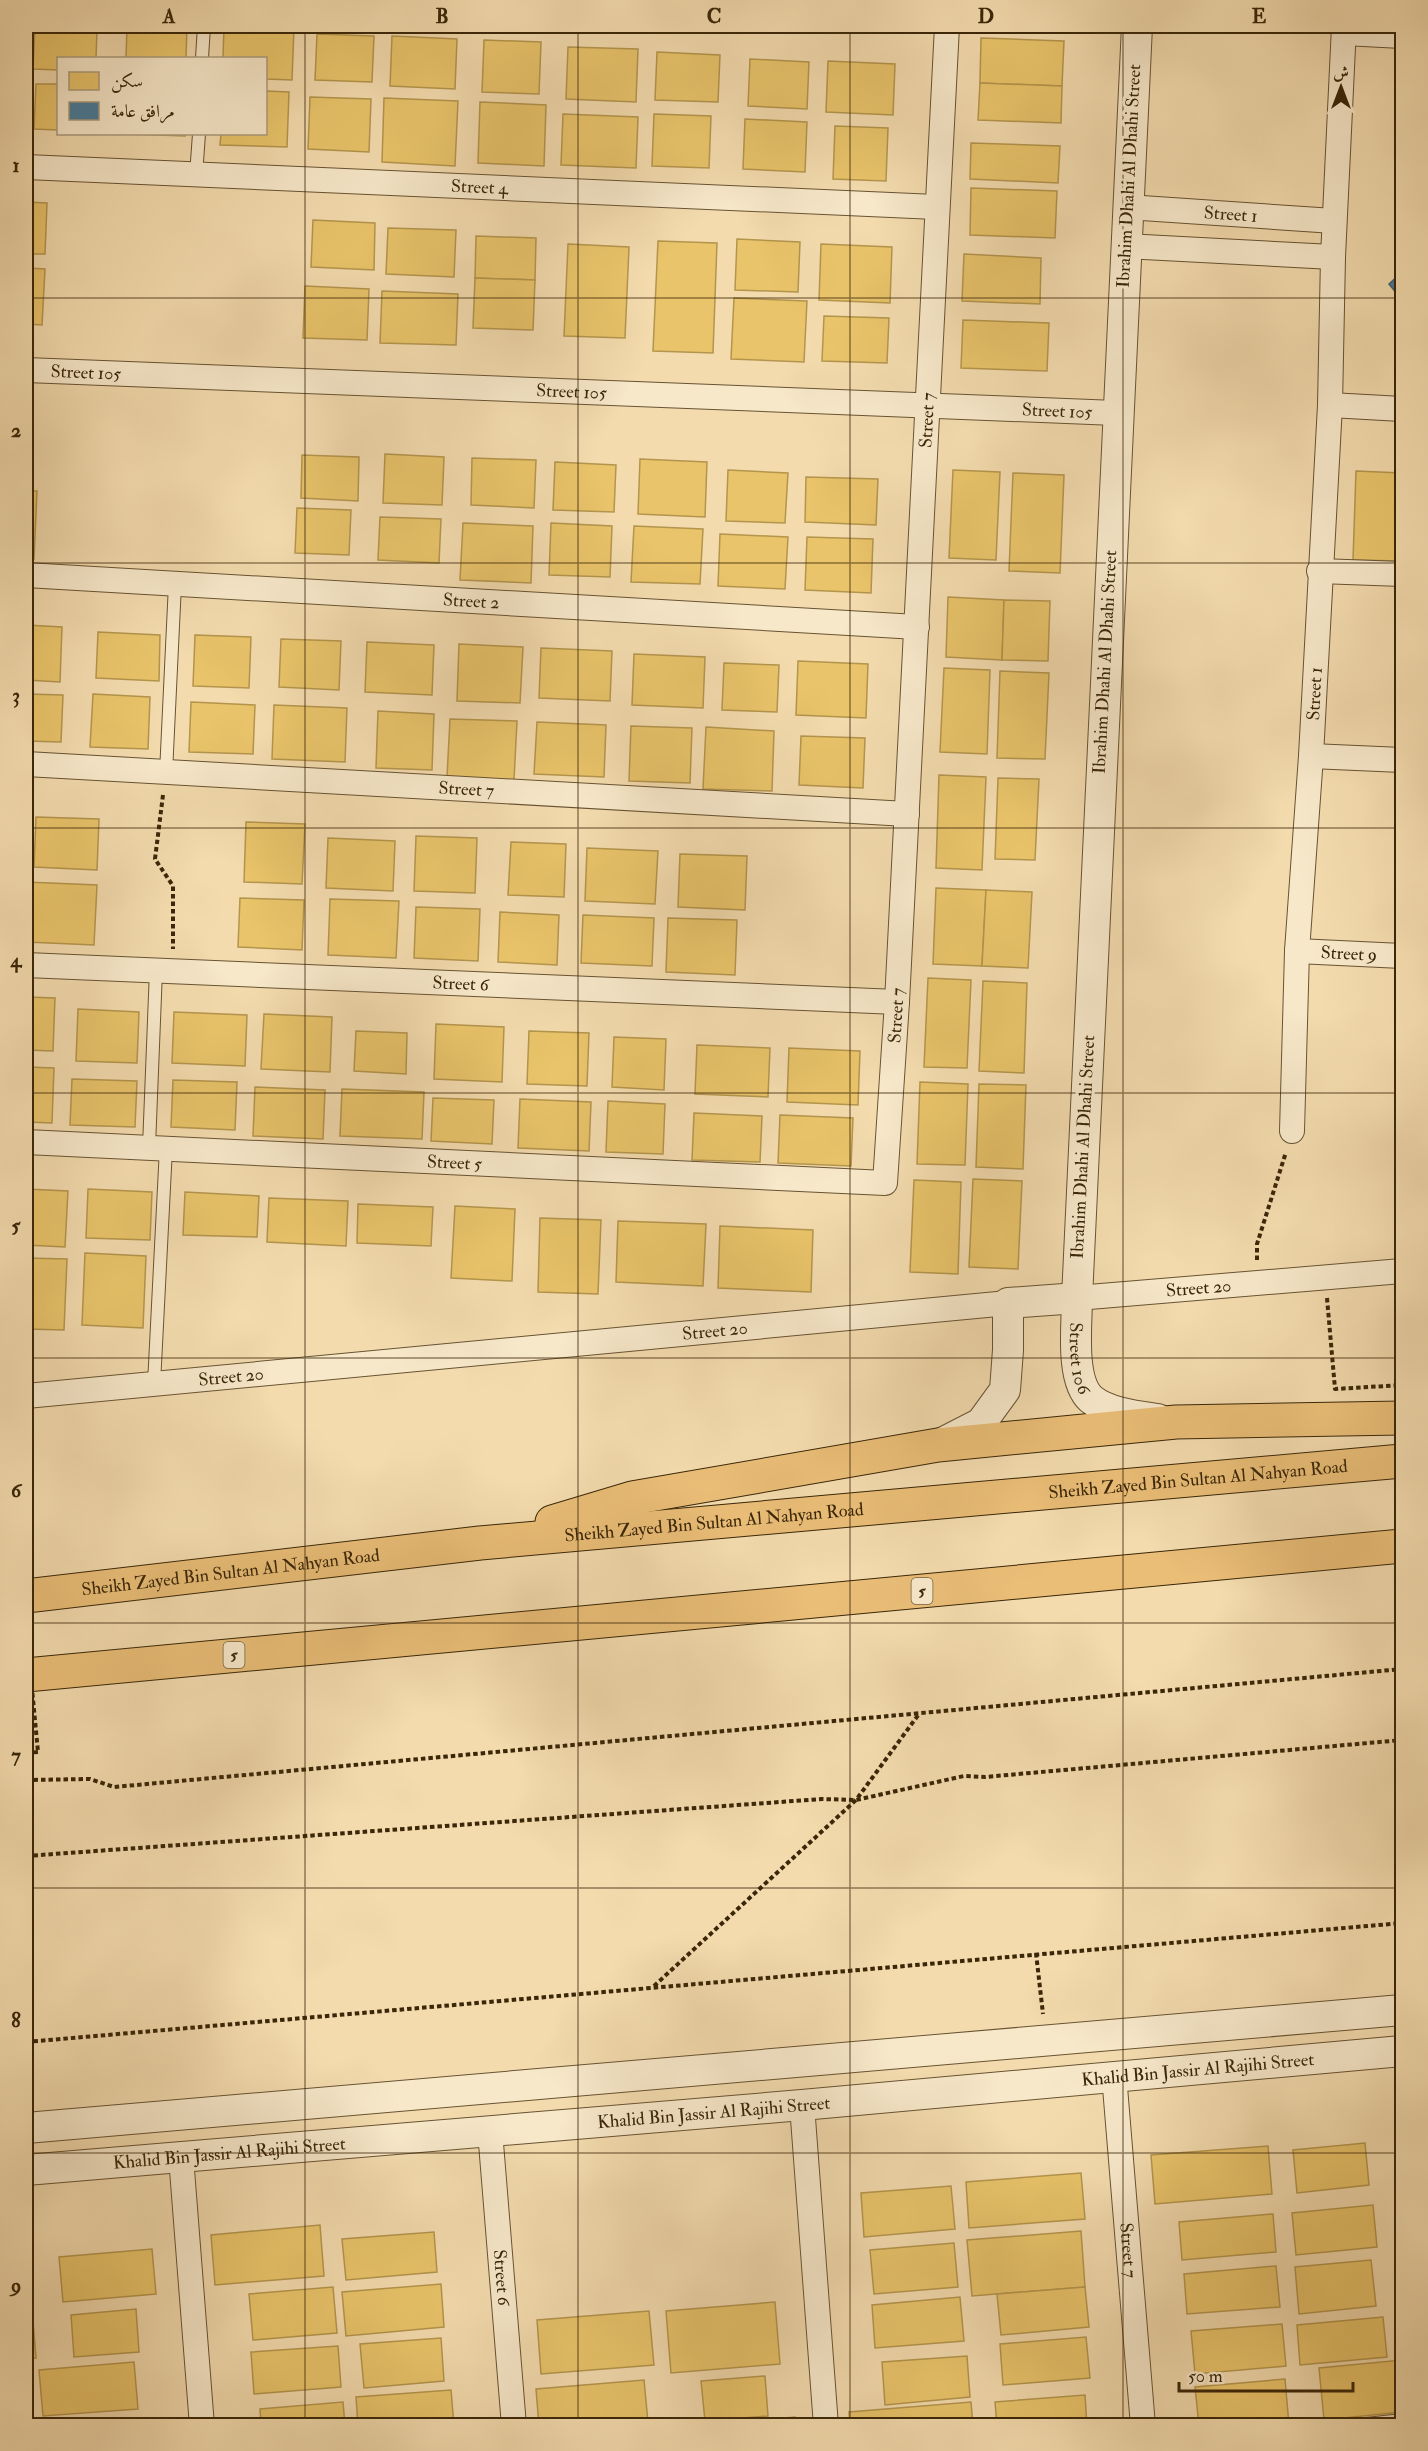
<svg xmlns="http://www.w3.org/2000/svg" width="1428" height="2451" viewBox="0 0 1428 2451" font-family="'IM FELL Double Pica',Amiri,serif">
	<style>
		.homes { fill: #e9c46a; stroke: #b4954d; stroke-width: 1.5 }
		.public { fill: #457b9d; stroke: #426270; stroke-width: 1.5 }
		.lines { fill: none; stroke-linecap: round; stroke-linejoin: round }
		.service-casing { stroke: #685332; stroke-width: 14 }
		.minor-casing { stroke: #685332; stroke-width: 26 }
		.tertiary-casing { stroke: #685332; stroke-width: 32 }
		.motorway-casing { stroke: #3a2608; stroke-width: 35 }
		.path { stroke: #3a2608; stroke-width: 4; stroke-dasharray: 4.5 3; stroke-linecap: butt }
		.service { stroke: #f7e8ca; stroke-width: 12 }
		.minor { stroke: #f7e8ca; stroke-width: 24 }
		.tertiary { stroke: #f7e8ca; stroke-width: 30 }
		.motorway { stroke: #eabe77; stroke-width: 33 }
		.path-bridge { stroke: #3a2608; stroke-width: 4; stroke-dasharray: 4.5 3; stroke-linecap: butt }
		.grid { fill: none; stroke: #3a2608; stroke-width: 1.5; stroke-opacity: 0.55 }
		.labels { text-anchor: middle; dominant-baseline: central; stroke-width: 6; stroke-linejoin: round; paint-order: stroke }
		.shield { fill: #f7e8ca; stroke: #736042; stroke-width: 1.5 }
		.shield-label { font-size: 16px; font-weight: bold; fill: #3a2608 }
		.street-label { font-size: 18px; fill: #3a2608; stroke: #f7e8ca }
		.neatline { fill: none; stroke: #3a2608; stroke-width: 2 }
		.grid-label { font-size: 20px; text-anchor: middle; font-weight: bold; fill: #3a2608 }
	</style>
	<rect width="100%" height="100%" fill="#f3dbae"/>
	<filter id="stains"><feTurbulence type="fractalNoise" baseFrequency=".00333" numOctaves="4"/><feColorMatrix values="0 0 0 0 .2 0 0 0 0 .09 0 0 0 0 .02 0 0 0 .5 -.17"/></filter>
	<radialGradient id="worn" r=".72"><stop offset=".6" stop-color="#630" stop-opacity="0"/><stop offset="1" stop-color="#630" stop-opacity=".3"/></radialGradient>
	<!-- homes -->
	<g class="homes">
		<path d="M127,26L187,27L186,58H126Z"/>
		<path d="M224,26L294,27L292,80L266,79V58H223Z"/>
		<path d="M35,28L97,30L96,58H58V70L33,69Z"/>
		<path d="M317,34L374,36L372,82L315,80Z"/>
		<path d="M392,36L457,39L455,89L390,86Z"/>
		<path d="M981,38L1064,41L1062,86L980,83Z"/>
		<path d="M484,40L541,42L539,94L482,92Z"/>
		<path d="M568,47L638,49L636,102L566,99Z"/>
		<path d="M657,52L720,55L718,102L655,100Z"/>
		<path d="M750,59L809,62L807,109L748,106Z"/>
		<path d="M828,61L895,64L893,115L826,112Z"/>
		<path d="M980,83L1062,86L1061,123L978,120Z"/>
		<path d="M36,84H58V130L34,129Z"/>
		<path d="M266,91L289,92L287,147L220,145L221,134H266Z"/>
		<path d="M310,97L371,99L369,152L308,149Z"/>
		<path d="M384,98L458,101L455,166L382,162Z"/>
		<path d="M480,102L546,105L544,166L478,163Z"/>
		<path d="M563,114L638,117L636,168L561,165Z"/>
		<path d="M654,114L711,116L709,168L652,166Z"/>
		<path d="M745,119L807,122L805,172L743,169Z"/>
		<path d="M835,126L888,128L886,181L833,179Z"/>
		<path d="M127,134H185V136Z"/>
		<path d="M971,143L1060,146L1058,183L970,179Z"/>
		<path d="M971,188L1057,191L1055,238L970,235Z"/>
		<path d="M26,202L47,203L45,254H26Z"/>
		<path d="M313,220L375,223L374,270L311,267Z"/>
		<path d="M388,228L456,230L454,277L386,274Z"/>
		<path d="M476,236L536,238L535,280L475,278Z"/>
		<path d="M737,239L800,242L798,292L735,290Z"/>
		<path d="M658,241L717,243L713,353L653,351Z"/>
		<path d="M568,244L629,247L625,338L564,336Z"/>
		<path d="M821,244L892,247L890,303L819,300Z"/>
		<path d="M964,254L1041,258L1040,304L962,301Z"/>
		<path d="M26,268L45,269L42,325L26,324Z"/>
		<path d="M475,278L535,280L533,330L473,328Z"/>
		<path d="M305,286L369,289L367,340L303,338Z"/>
		<path d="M382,291L458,294L456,345L380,343Z"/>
		<path d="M734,298L807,301L804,362L731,359Z"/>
		<path d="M824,316L889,318L887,363L822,361Z"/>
		<path d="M963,320L1049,323L1047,371L961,368Z"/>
		<path d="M385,454L444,457L442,505L383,503Z"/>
		<path d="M302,455L359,457L358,501L301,498Z"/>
		<path d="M472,458L536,460L534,508L471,505Z"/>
		<path d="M640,459L707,462L705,517L638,514Z"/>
		<path d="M555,462L616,465L614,512L553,510Z"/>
		<path d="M728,470L788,473L785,523L726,521Z"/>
		<path d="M953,470L1000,472L996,560L949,558Z"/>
		<path d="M1356,471L1402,473V561L1353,560Z"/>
		<path d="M1013,473L1064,475L1060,573L1009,571Z"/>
		<path d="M806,477L878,479L876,525L805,522Z"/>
		<path d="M26,491H37L34,559L26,558Z"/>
		<path d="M297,508L351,510L349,555L295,553Z"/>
		<path d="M380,517L441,519L439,563L378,560Z"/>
		<path d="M463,523L533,526L531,583L460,580Z"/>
		<path d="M551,523L612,526L610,577L549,575Z"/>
		<path d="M634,526L703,529L700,584L631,582Z"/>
		<path d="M720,534L788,537L785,589L718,586Z"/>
		<path d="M807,537L873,539L871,593L805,590Z"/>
		<path d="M948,597L1004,600L1002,660L946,657Z"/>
		<path d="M1004,600L1050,601L1048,661L1002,660Z"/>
		<path d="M26,625L62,627L60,682L26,680Z"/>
		<path d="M98,632L160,635L159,681L96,678Z"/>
		<path d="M195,635L251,637L249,688L193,686Z"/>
		<path d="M281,639L341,641L339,690L279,687Z"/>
		<path d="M367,642L434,645L432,695L365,692Z"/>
		<path d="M459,644L523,647L520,703L457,701Z"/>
		<path d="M541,648L612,651L610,701L539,698Z"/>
		<path d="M634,654L705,657L703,708L632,705Z"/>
		<path d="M798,661L868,664L866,718L796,715Z"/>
		<path d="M724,663L779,665L777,712L722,710Z"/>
		<path d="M944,668L990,670L987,754L940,752Z"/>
		<path d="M1000,671L1049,673L1045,759L997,758Z"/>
		<path d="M26,694L63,695L61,742L26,741Z"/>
		<path d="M93,694L150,697L148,749L90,747Z"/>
		<path d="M191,702L255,705L253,754L189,752Z"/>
		<path d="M274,705L347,708L345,762L272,759Z"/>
		<path d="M378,711L434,714L432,770L376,768Z"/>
		<path d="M450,719L517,721L514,780L447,777Z"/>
		<path d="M537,722L606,725L604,777L534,774Z"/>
		<path d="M631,726L692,728L690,783L629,781Z"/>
		<path d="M706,727L774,731L772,791L703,789Z"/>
		<path d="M801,736L865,738L863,788L799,785Z"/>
		<path d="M939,775L986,777L982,870L936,868Z"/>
		<path d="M998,778L1039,779L1035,860L995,859Z"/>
		<path d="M36,817L99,819L97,870L34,867Z"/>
		<path d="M246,822L305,824L302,884L244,882Z"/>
		<path d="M416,836L477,838L475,893L414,891Z"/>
		<path d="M328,838L395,841L393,891L326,888Z"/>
		<path d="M511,842L566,844L564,897L508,895Z"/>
		<path d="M587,848L658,851L655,904L585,901Z"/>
		<path d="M680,854L747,856L745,910L678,907Z"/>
		<path d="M26,882L97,885L94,945L26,942Z"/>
		<path d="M936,888L986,890L982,966L933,964Z"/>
		<path d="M986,890L1032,892L1028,968L982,966Z"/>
		<path d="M240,898L304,900L302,950L238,947Z"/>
		<path d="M330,899L399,901L396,958L328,955Z"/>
		<path d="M416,907L480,909L478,961L414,958Z"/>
		<path d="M500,912L559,915L557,965L498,962Z"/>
		<path d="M583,915L654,918L652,966L581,963Z"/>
		<path d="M668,918L737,920L735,975L666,972Z"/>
		<path d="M928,978L971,980L967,1068L924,1067Z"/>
		<path d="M983,981L1027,983L1024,1073L979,1071Z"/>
		<path d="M26,997L55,998L53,1051L26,1050Z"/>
		<path d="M78,1009L139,1012L137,1063L76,1061Z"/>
		<path d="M174,1012L247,1015L245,1066L172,1063Z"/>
		<path d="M264,1014L332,1017L330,1072L261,1069Z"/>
		<path d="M436,1024L504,1027L502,1082L434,1079Z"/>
		<path d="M356,1031L407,1033L406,1074L354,1071Z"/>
		<path d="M529,1031L589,1033L587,1086L527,1084Z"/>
		<path d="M614,1037L666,1039L664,1090L612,1087Z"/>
		<path d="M697,1045L770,1048L768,1097L695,1094Z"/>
		<path d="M789,1048L860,1051L858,1105L787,1102Z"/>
		<path d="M26,1067L54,1068L52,1123L26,1122Z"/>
		<path d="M72,1079L137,1081L135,1127L70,1125Z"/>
		<path d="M173,1080L237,1082L235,1130L171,1127Z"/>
		<path d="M920,1082L968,1084L965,1165L917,1164Z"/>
		<path d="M979,1084L1026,1085L1023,1169L976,1167Z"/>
		<path d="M255,1087L325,1090L323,1139L253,1136Z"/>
		<path d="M342,1089L424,1092L422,1139L340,1136Z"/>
		<path d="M433,1098L494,1100L492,1144L431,1141Z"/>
		<path d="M520,1099L591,1102L589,1151L518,1148Z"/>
		<path d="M608,1101L665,1104L663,1154L606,1152Z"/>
		<path d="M694,1113L762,1116L760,1162L692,1160Z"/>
		<path d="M780,1115L853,1118L851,1166L778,1163Z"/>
		<path d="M973,1179L1022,1181L1018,1269L969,1267Z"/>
		<path d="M914,1180L961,1182L958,1274L910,1272Z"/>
		<path d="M26,1189L68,1191L65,1247L26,1245Z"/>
		<path d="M88,1189L152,1192L150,1240L86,1238Z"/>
		<path d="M185,1192L259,1196L257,1237L183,1235Z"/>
		<path d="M269,1198L348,1201L346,1246L267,1242Z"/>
		<path d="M358,1204L433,1207L431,1246L357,1243Z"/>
		<path d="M455,1206L515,1209L512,1281L451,1278Z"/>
		<path d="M540,1218L601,1220L598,1294L538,1292Z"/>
		<path d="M618,1221L706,1224L703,1286L616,1282Z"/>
		<path d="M720,1226L813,1230L811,1292L718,1288Z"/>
		<path d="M85,1253L146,1256L143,1328L82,1325Z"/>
		<path d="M26,1258L67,1259L64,1330L26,1329Z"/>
		<path d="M1365,2143L1369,2185L1297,2193L1293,2150Z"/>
		<path d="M1268,2146L1272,2194L1155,2204L1151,2155Z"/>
		<path d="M1081,2173L1085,2219L969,2228L966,2182Z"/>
		<path d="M951,2186L955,2229L864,2237L861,2193Z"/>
		<path d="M1373,2205L1377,2247L1296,2255L1292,2213Z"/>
		<path d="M1273,2214L1276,2252L1182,2260L1179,2222Z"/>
		<path d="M320,2225L324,2276L215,2285L211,2235Z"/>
		<path d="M1081,2231L1085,2287L972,2296L967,2240Z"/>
		<path d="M434,2232L437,2272L346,2280L342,2239Z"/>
		<path d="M954,2243L958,2287L874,2294L870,2250Z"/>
		<path d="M152,2249L156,2294L63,2302L59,2257Z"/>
		<path d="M1371,2260L1376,2306L1299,2314L1295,2267Z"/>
		<path d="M1276,2266L1280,2307L1187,2314L1184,2274Z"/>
		<path d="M441,2284L444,2327L346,2336L342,2292Z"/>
		<path d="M333,2287L337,2333L253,2340L249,2294Z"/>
		<path d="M1085,2287L1089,2327L1001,2335L997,2294Z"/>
		<path d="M960,2297L964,2341L875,2348L872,2305Z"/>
		<path d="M775,2302L780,2364L671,2373L666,2311Z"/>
		<path d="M136,2309L139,2352L74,2357L71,2315Z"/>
		<path d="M649,2311L654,2365L541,2374L537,2320Z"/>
		<path d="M1383,2317L1387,2357L1300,2365L1297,2325Z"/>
		<path d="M26,2321H33L36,2358L26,2359Z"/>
		<path d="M1282,2324L1286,2366L1195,2374L1191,2331Z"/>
		<path d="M1086,2337L1090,2378L1003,2385L1000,2344Z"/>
		<path d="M441,2338L444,2381L364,2388L360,2344Z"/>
		<path d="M338,2346L341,2387L254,2394L251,2352Z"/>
		<path d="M967,2356L970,2397L885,2405L882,2362Z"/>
		<path d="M1402,2360V2412L1324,2420L1319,2368Z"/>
		<path d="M134,2362L138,2409L43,2416L39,2370Z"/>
		<path d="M765,2376L768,2416L705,2421L701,2381Z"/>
		<path d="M28,2377L31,2416H26V2378Z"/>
		<path d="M1285,2379L1289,2425L1199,2426L1195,2387Z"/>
		<path d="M644,2380L648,2422L539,2426L536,2389Z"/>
		<path d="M451,2390L454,2426H358L356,2397Z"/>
		<path d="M1085,2395L1087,2426H997L995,2402Z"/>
		<path d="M343,2402L345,2426H261L260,2409Z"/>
		<path d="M971,2402L973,2426H850L849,2412Z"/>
		<path d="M795,2417V2426H691Z"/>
		<path d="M141,2421V2426H86Z"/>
	</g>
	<!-- public -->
	<path class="public" d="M1402,272V300L1389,284Z"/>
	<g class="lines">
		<defs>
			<g id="service">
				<path d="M202,58L204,26"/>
				<path d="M196,175L199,134"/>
				<path d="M166,773L175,584"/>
				<path d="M149,1147L156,970"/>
				<path d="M154,1384L166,1148"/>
				<path d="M1349,2426L1402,2420"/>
			</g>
			<g id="minor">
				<path d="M1344,33L1402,36"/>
				<path id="s1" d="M26,167L936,207"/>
				<path id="s2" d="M1127,207L1334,221"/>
				<path d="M1125,246L1333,257"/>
				<path id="s3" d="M26,370L1116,413"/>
				<path d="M1330,405L1402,409"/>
				<path d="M1319,571L1402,574"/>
				<path id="s4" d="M26,575L917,627"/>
				<path d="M1311,756L1402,760"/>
				<path id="s5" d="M26,764L907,814"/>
				<path id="s6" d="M1297,951L1402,956"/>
				<path id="s7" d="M26,965L897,1002"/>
				<path id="s8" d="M1292,1131L1297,951L1311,756L1330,405L1333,257L1344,26"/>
				<path id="s9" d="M26,1142L885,1183L897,1002L947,26"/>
				<path id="s10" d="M1077,1298L1402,1271"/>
				<path id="s11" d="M26,1396L1008,1303"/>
				<path id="s12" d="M1114,2075L1143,2426"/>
				<path d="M802,2105L826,2426"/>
				<path id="s13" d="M490,2131L514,2426"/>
				<path d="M181,2157L202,2426"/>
			</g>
			<g id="tertiary">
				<path id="s14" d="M1137,26L1077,1298C1077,1324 1070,1380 1091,1399C1108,1413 1137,1416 1158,1419"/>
				<path d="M942,1443L981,1423L1005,1390L1008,1350V1303L1077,1298"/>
				<path d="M26,2128L1402,2010"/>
				<path id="s15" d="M26,2170L802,2105L1402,2051"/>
			</g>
			<g id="motorway">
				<path d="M552,1522L632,1498L938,1445L1176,1422L1402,1418"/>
				<path id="s16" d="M26,1596L480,1543L1402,1461"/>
				<path d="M26,1675L1402,1546"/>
			</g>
		</defs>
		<!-- service casing -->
		<use href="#service" class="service-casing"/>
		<!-- minor casing -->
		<use href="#minor" class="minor-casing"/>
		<!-- tertiary casing -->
		<use href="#tertiary" class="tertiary-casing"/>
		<!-- motorway casing -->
		<use href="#motorway" class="motorway-casing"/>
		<!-- path -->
		<g class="path">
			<path d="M163,795L155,859L173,886V949"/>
			<path d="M1257,1260V1244L1286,1152"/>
			<path d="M1327,1298L1335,1389L1402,1385"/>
			<path d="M26,1753L38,1752"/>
			<path d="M26,1780L90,1779L114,1787L1402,1669"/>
			<path d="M26,1856L822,1799L856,1800L964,1776L985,1777L1402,1740"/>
			<path d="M1036,1953L1043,2014"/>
			<path d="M654,1986L856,1800L919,1714"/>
			<path d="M26,2042L1402,1923"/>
		</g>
		<!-- service -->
		<use href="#service" class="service"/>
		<!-- minor -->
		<use href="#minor" class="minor"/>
		<!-- tertiary -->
		<use href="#tertiary" class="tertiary"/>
		<!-- motorway -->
		<use href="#motorway" class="motorway"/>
		<!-- path-bridge -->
		<path class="path-bridge" d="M26,1626L38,1752"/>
	</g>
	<!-- grid -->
	<path class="grid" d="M305,26V2426M578,26V2426M850,26V2426M1123,26V2426M26,298H1402M26,563H1402M26,828H1402M26,1093H1402M26,1358H1402M26,1623H1402M26,1888H1402M26,2153H1402"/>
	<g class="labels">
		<!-- shield labels -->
		<g class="shield">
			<rect x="911.5" y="1578" width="21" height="26" rx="4.5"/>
			<rect x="223.5" y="1642" width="21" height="26" rx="4.5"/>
		</g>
		<g class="shield-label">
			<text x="922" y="1591">5</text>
			<text x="234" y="1655">5</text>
		</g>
		<!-- street labels -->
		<g class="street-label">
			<text transform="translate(1129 176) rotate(-87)">Ibrahim Dhahi Al Dhahi Street</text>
			<text stroke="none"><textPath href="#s1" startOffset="454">Street 4</textPath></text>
			<text stroke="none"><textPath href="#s2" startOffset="104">Street 1</textPath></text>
			<text stroke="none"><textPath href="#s3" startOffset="60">Street 105</textPath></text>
			<text stroke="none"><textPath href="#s3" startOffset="546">Street 105</textPath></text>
			<text stroke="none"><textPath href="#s3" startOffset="1032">Street 105</textPath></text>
			<text stroke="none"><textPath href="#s9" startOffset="1624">Street 7</textPath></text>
			<text stroke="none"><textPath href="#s4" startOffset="446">Street 2</textPath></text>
			<text transform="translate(1105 662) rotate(-87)">Ibrahim Dhahi Al Dhahi Street</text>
			<text stroke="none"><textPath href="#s8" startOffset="438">Street 1</textPath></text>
			<text stroke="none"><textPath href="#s5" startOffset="441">Street 7</textPath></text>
			<text stroke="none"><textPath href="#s6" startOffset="52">Street 9</textPath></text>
			<text stroke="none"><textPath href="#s7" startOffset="435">Street 6</textPath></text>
			<text stroke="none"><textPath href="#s9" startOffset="1028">Street 7</textPath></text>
			<text transform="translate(1083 1147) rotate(-87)">Ibrahim Dhahi Al Dhahi Street</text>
			<text stroke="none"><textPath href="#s9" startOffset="429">Street 5</textPath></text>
			<text stroke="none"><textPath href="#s10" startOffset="122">Street 20</textPath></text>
			<text stroke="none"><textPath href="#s11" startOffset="692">Street 20</textPath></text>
			<text stroke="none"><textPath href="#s14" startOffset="1334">Street 106</textPath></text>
			<text stroke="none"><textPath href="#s11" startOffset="206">Street 20</textPath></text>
			<text stroke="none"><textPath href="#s16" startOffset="1178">Sheikh Zayed Bin Sultan Al Nahyan Road</textPath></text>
			<text stroke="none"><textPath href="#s16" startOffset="692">Sheikh Zayed Bin Sultan Al Nahyan Road</textPath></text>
			<text stroke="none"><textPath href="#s16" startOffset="206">Sheikh Zayed Bin Sultan Al Nahyan Road</textPath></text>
			<text stroke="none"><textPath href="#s15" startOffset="1176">Khalid Bin Jassir Al Rajihi Street</textPath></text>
			<text stroke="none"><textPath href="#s15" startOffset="690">Khalid Bin Jassir Al Rajihi Street</textPath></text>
			<text stroke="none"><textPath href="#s15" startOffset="204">Khalid Bin Jassir Al Rajihi Street</textPath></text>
			<text stroke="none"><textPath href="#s12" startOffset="176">Street 7</textPath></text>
			<text stroke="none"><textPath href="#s13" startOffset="147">Street 6</textPath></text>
		</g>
	</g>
	<!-- margin -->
	<rect width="1428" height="2451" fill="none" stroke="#f3dbae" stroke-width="66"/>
	<!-- legend -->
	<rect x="57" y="57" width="210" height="78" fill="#f7e8ca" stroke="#ab9a7c" stroke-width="1.5"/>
	<rect x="69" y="72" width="30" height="18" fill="#e9c46a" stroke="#ab9a7c" stroke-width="1.5"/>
	<text x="111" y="87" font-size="18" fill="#3a2608">سكن</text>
	<rect x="69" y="102" width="30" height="18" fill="#457b9d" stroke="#ab9a7c" stroke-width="1.5"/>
	<text x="111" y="117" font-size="18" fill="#3a2608">مرافق عامة</text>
	<!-- north arrow -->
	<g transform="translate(1341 87)" stroke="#f7e8ca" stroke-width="4.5" paint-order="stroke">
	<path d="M0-4.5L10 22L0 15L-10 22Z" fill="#3a2608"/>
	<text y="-9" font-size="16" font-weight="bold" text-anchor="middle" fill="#3a2608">ش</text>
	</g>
	<!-- scale -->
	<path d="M1179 2382v9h174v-9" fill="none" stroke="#3a2608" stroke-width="3"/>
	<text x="1188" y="2382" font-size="18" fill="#3a2608" stroke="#f7e8ca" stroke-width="4.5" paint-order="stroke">50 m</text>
	<rect x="33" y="33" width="1362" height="2385" class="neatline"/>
	<g class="grid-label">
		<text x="169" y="23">A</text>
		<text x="442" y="23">B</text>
		<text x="714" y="23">C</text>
		<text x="986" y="23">D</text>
		<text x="1259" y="23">E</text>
		<text x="16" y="172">1</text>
		<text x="16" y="437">2</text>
		<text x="16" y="702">3</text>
		<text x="16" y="967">4</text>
		<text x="16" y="1232">5</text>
		<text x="16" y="1497">6</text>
		<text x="16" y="1762">7</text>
		<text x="16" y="2027">8</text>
		<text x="16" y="2292">9</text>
	</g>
	<rect width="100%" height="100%" filter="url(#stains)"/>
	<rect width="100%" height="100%" fill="url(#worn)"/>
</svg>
